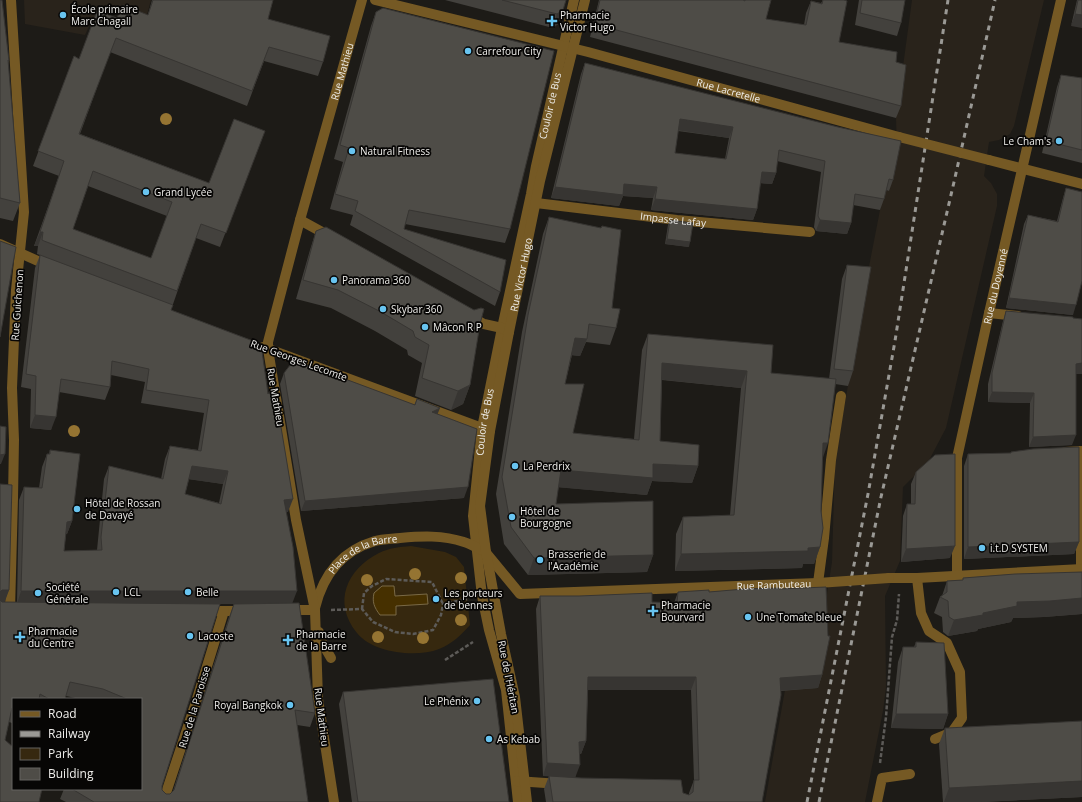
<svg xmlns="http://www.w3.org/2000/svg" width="1082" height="802" viewBox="0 0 1082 802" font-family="'Open Sans',sans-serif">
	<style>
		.built { fill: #29231b }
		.green { fill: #36280f }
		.water { fill: #463000; stroke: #796946 }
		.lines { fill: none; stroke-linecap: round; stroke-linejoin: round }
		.path { stroke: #5d5b58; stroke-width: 2.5; stroke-dasharray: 4 2; stroke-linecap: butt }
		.service { stroke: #755924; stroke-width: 10 }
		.pedestrian { stroke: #755924; stroke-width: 10 }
		.minor { stroke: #755924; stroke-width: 10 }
		.tertiary { stroke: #755924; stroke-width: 10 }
		.rail { stroke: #9a9995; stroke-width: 3; stroke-dasharray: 5 5; stroke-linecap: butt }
		.minor-bridge { stroke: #755924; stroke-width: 10 }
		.tertiary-bridge { stroke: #755924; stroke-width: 10 }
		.tree { fill: #957432 }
		.wall { fill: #43413d; fill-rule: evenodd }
		.shaded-wall { fill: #373532 }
		.building { fill: #4e4c47; stroke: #373532; fill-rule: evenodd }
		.poi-dot { fill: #68c4f0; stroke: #070605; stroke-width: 1.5 }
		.labels { text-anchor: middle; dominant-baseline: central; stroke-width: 3.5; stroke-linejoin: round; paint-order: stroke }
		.poi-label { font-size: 10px; fill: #efeeeb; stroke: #070605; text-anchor: start }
		.street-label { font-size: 10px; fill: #efeeeb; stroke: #070605 }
	</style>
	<rect width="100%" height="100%" fill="#1d1b17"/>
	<!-- built -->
	<g class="built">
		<path d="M24,0H151L144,25L111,13L93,18L85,35L25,24Z"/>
		<path d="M912,0H1044L1014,126L1010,134L999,140L989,142L984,176L991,183L997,194V206L946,428L925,468L912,478L903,487L900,561L885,596L886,687L883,711L865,802H765L785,690L818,688L829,639L826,600L832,562L835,460L866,282L880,210L885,190L889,191L897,153L896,118Z"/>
	</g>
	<!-- green -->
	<path class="green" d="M411,546L445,552L456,557L464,567L470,625C461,635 452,644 439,649C416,658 373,653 357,633C332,602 347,569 379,553C389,548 400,547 411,546Z"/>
	<!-- water -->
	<path class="water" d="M382,586H394L395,596L427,594L428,604L396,606V615H380C374,607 372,602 374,593Z"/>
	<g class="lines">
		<!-- path -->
		<g class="path">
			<path d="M362,609L364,593L372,586L386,579L432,582L443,604"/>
			<path d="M331,610L362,609L373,622L395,632L413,634L433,630L441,615L443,604L467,599"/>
			<path d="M445,660L473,642"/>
			<path d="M880,763L886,717L892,637L897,620L899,594"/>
		</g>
		<!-- service -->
		<g class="service">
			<path d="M917,578L921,613L929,631L947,643L960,672L962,718L952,732L935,739"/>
			<path d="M818,583L824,538L831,460L841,396"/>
			<path id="s1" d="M518,802L506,690L489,630L482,596L473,516L482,428L502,328L531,194L536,166L574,0"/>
			<path d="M877,802L882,778L910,774"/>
		</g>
		<!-- pedestrian -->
		<g class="pedestrian">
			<path d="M10,610L13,498"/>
			<path d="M287,610H315"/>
			<path d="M205,611H245"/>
			<path d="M196,702L224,611"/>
		</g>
		<!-- minor -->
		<g class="minor">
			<path d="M11,0L24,212L16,290L12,388L14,440L13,498"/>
			<path id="s2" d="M375,0L588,52L899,137"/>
			<path d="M989,160L1082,184"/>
			<path id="s3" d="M536,203L677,220L810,232"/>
			<path d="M300,220L331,237"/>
			<path d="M0,244L49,266"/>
			<path d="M989,313L1018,316"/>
			<path d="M470,316L484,324L502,328L509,332"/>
			<path d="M263,347L490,431"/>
			<path d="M1081,451V569"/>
			<path d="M1065,452L1082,451"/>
			<path id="s4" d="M957,576V458L989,313L1061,0"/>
			<path id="s5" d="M315,608C323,575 341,551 375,541C383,539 392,539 400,538C422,536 442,535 464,542C471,544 479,549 486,552"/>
			<path d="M319,632L320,639L331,658"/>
			<path d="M516,781L560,784"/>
			<path d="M163,802L196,702"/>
			<path id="s6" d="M334,802L318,699L315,610L296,520L268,349V342L300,220L362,0"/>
		</g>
		<!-- tertiary -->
		<g class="tertiary">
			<path id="s7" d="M487,554L520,594L818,583"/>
			<path d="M889,578H917L1082,569"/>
			<path id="s8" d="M527,802L515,697L501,634L486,552L480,506L490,431L509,332L540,181L585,0"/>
		</g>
		<!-- rail -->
		<g class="rail">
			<path d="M807,802L868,494L895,341L948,0"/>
			<path d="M819,802L881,497L954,182L995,0"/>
		</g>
		<!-- minor-bridge -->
		<path class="minor-bridge" d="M899,137L989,160"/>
		<!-- tertiary-bridge -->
		<path class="tertiary-bridge" d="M818,583L889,578"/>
	</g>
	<!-- trees -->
	<g class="tree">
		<circle cx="166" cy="119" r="6"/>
		<circle cx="74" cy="431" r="6"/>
		<circle cx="415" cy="574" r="6"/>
		<circle cx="461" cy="578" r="6"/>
		<circle cx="367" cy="580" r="6"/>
		<circle cx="461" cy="620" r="6"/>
		<circle cx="378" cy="637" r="6"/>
		<circle cx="423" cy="638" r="6"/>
	</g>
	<!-- wall -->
	<g class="wall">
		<path d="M0,0L9,61L8,64L20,203L13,221L0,218Z"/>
		<path d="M152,0H273L268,19L323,62L318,76L264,61L247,106L110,52L80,134L209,183L259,145L220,247L196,238L171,310L268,394L288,512H286L292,603L315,713L310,727L297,725L308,802H66L60,799L64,789H141V699H80L66,696L65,699H13V721H12V723L9,722L5,740L0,802V484L9,590L4,602H17L19,500L24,487L39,488L42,467L47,454H49L50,450L72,521L67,534H66L64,551L97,550L104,479L109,466L161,479L165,459L170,446L198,450L204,413L141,403L145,382L111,375L110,387L105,400L59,392L51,430L30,428L31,389L21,387L35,268L40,255L37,254L38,246H34L59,176L33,166L74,56L79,59L117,18L148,15ZM88,186L167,216L151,258L73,229ZM189,479L223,484L219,503L185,494ZM220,604H234L229,617L173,791L170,794H166L162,790V786Z"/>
		<path d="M445,0H566L558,24L553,28Z"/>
		<path d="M599,0H771L766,19L804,25L806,13L811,1L821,3L823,0H844L839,42L896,62L901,106L896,118L590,37Z"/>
		<path d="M859,0H905L901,23L897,36L855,25Z"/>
		<path d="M1077,0H1082L1071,26Z"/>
		<path d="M376,12L510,229L505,243L405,224L404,229L500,292L495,306L350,225L353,215L330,209L343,162L334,159L371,26Z"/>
		<path d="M585,63L893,180L889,191L886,190L884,199L880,210L853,205L851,223L847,234L816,231L814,227L821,172L777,161L776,173L772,184L760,183L757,209L753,220L651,210L653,198L623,196L619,206L551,198L581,74ZM678,131L729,138L725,159L675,153Z"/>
		<path d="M1061,75L1082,78V163L1042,153L1057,87Z"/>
		<path d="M1066,188L1073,315L1006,308L1024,224L1028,215L1057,221L1063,198Z"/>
		<path d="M549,217L612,308L616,328L610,345L586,342L580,356L572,355L565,384L573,433L634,439L642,350L648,334L771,373L829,379L842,279L847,265L853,371L848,386L835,384L822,458L820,547L814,564H803L802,568L675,571L676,534L683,517L730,515L741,388L662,380L660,441L698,466L692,483L652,481L647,495L558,487L556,504L653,555L647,572L528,575L504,544L496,494L522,332L543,234Z"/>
		<path d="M670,220L689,247L665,244L668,225Z"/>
		<path d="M316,231L480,324L470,385L463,404L451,410L415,396L422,363L408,355L407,350L375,331L331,308L296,299L310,250Z"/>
		<path d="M1006,311L1076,374L1072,445L1029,447L1030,403L988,402V384L1003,321Z"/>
		<path d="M284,373L414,405L417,399L437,414L464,498L301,511L280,384Z"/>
		<path d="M1011,452L1079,542L1074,554L964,559V466L968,454L1011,453Z"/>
		<path d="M916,472L950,558L901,562L903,516L907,504H911V484Z"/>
		<path d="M1082,572V614L1044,617L1013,618L1011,622L978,629L977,631L948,636L943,632L942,617L934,613L940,597L942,596L947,581L963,580V578Z"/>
		<path d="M779,589L822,675L818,688L781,691L762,802H546L544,789L549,776H543L536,609L540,596L652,602L674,603L678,592H709ZM588,690H691L694,780L689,793V795L683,793L575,778L580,754H581L586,741Z"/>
		<path d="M916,642L948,714L943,729L891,728L898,662L903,647H914Z"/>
		<path d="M343,692L509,802H352L339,704Z"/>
		<path d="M945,728L1082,797L981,802H943L939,744Z"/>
	</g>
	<!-- shaded-wall -->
	<g class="shaded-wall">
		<path d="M563,10L558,24L553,28L557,14Z"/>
		<path d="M1075,14L1082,15V28L1071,26Z"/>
		<path d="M680,119L733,127L729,138L676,130Z"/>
		<path d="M762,172L776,173L772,184L758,183Z"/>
		<path d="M624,184L657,187L653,198L623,196L619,206L551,198L555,187Z"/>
		<path d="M655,199L757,209L753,220L651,210Z"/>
		<path d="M820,220L851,223L847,234L816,231Z"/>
		<path d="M40,232H43L38,246H34Z"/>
		<path d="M667,239L690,242L689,247L665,244Z"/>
		<path d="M1009,298L1076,305L1073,315L1006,308Z"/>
		<path d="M575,338L587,339L580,356L569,355Z"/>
		<path d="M662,363L747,371L741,388L656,379Z"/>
		<path d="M1082,363V374H1072L1076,364Z"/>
		<path d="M470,385L463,404L451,410L458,391Z"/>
		<path d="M992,392L1034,393L1030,403L988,402Z"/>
		<path d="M440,408L436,418L432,412Z"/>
		<path d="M35,415L56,417L51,430L30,428Z"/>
		<path d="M1076,435L1072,445L1029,447L1033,437Z"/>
		<path d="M823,443H828L822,460Z"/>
		<path d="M5,454L1,464H0V455Z"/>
		<path d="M653,464L698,466L692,483L652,481L647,495L555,487L561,470Z"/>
		<path d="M192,466L228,471L223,484L187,479Z"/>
		<path d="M468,487L464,498L301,511L305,501Z"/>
		<path d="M293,499L288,512L279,513L284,500Z"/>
		<path d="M72,521L67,534L62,535L67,522Z"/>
		<path d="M1079,542L1074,554L964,559L968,547Z"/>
		<path d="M955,546L950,558L901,562L906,549Z"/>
		<path d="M820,547L814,564H803L802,568L675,571L681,554Z"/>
		<path d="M653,555L647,572L528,575L534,558Z"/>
		<path d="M2,590H9L4,604H0V592Z"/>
		<path d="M21,591H297L292,604H17Z"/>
		<path d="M1082,598V614L1044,617L1013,618L1011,622L978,629L977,631L948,636L954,620L983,613L1017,602Z"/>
		<path d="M822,675L818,688L775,691L780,678Z"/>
		<path d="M588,677H696L691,690H583Z"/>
		<path d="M896,714H948L943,729L891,728Z"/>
		<path d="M586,741L581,754L574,755L579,742Z"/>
		<path d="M547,763L580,765L575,778L543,776Z"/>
		<path d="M1082,781V797L981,802H944L949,788Z"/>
	</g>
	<!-- building -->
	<g class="building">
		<path d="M0,0H2L9,61L8,60L20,203L0,198Z"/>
		<path d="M153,0H273L268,19L330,36L323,62L269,47L252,91L116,38L79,134L209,183L234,119L265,131L226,233L201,224L177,291L44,241L42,240L43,232H40L64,161L38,151L74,56L79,59L97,11L117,18L123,5L148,15ZM93,171L172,202L151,258L73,229Z"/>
		<path d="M502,0H566L563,10L557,14Z"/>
		<path d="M600,0H743L745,1V0H771L766,19L806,25L811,1L822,4L823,0H844L847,1L839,42L897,52L896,62L906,65L901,106L594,24Z"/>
		<path d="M862,0H905L901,23L860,13Z"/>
		<path d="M1078,0H1082V15L1075,14Z"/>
		<path d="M383,8L554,51L510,229L409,210L404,229L506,260L500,292L355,211L358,201L335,194L349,148L340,145L376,12Z"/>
		<path d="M585,63L838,127L901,141L893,180L889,179L884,199L855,194L851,223L820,220L818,216L825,161L779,150L776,173L762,172L757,209L655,199L657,187L624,184L623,195L555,187ZM680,119L733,127L726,159L675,153Z"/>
		<path d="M1061,75L1082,78V150L1046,141Z"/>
		<path d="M1066,188L1082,192V281L1076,305L1009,298L1028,215L1058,222Z"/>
		<path d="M549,217L601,228L602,226L621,230L612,308L620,309L616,328L589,324L587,339L575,338L565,384H584L573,433L639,440L648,334L773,345L771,373L836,379L828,443H823L821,511L823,528L820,547L808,548V551L681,554L683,517L734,515L747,371L662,363L660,441L699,445L698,466L653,464V478L561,470L556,504L653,501V555L534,558L511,527L502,477L528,315Z"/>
		<path d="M670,220L693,223L690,242L667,239Z"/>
		<path d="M326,227L474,310L481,308L484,309L480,324L470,385L458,391L422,378L429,345L415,337L413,331L381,312L338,290L303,280L316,231Z"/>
		<path d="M0,241L16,247L0,337Z"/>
		<path d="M40,255L173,305L171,310L261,344L268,394L274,385L293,499L284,500L293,547L297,591H21L24,487L42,488L47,454H50V450L80,454L72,521L67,522L64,551L102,550L101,537L109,466L163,479L170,446L201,451L209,400L146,390L149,369L112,361L110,387L61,379L56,417L35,415L36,376L26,374ZM192,466L228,471L221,504L185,494Z"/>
		<path d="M847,265L871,267L853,371L834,369Z"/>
		<path d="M1006,311L1073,317V318L1082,319V363L1076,364V435L1033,437L1034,393L992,392V373Z"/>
		<path d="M294,360L415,405L417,399L440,408L432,412L477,429L468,487L305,501L284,373Z"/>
		<path d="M0,426L6,427L5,454L0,455Z"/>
		<path d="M1079,447V542L968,547V454L1011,453V452L1033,449Z"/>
		<path d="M955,454V546L906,549L907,504H915L916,472L935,455Z"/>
		<path d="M0,484L12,485L9,590H2L0,592Z"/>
		<path d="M1082,572V598L1050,601L1017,602V606L983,613V615L954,620L949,617L948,601L940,597L947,592V581L963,580V578L1015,574Z"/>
		<path d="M826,587L828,636H830L822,675L780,678L781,695L762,802H553L549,776L581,778L681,780L683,793L689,795L693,792L694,780H699L696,677H588L586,741L579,742L580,765L547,763L540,596H579L652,593V602L677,603L678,592L709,590V592L744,589L779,588V589Z"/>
		<path d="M0,600L2,602L220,604L162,786V790L166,794H170L174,790L234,604L299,603L315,713L295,710L308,802H94L72,789H141V699H127L103,689L70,682L65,699H49L40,694L39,699H13V708H12L5,740L13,747V789H42L39,802H0Z"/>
		<path d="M916,642L944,643L948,714H896L903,647H916Z"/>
		<path d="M493,679L509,802H358L343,692Z"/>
		<path d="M1082,721V781L949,788L945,728H947Z"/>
	</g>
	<!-- markers -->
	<g class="poi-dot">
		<circle cx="63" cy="15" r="4"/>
		<path d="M550 15h4v4h4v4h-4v4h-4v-4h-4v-4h4z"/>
		<circle cx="468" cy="51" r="4"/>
		<circle cx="1059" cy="141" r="4"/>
		<circle cx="352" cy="151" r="4"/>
		<circle cx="146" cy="192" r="4"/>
		<circle cx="334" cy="280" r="4"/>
		<circle cx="383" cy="309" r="4"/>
		<circle cx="425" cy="327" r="4"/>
		<circle cx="515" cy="466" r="4"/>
		<circle cx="77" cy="509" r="4"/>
		<circle cx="512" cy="517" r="4"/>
		<circle cx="982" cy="548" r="4"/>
		<circle cx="540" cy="560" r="4"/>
		<circle cx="116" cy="592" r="4"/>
		<circle cx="188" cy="592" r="4"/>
		<circle cx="38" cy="593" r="4"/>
		<circle cx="436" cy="599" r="4"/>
		<path d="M651 605h4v4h4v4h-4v4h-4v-4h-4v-4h4z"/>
		<circle cx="748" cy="617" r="4"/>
		<circle cx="190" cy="636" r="4"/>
		<path d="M18 631h4v4h4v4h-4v4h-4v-4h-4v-4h4z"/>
		<path d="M286 634h4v4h4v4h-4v4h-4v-4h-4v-4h4z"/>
		<circle cx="477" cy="701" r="4"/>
		<circle cx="290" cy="705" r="4"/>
		<circle cx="489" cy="739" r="4"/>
	</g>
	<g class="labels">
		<!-- poi labels -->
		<g class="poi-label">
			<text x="71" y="9">École primaire<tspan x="71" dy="12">Marc Chagall</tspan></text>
			<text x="560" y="15">Pharmacie<tspan x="560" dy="12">Victor Hugo</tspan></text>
			<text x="476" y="51">Carrefour City</text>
			<text x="1051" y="141" text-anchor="end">Le Cham's</text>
			<text x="360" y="151">Natural Fitness</text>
			<text x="154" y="192">Grand Lycée</text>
			<text x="342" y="280">Panorama 360</text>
			<text x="391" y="309">Skybar 360</text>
			<text x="433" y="327">Mâcon R P</text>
			<text x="523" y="466">La Perdrix</text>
			<text x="85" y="503">Hôtel de Rossan<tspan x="85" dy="12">de Davayé</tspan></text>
			<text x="520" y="511">Hôtel de<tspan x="520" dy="12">Bourgogne</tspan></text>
			<text x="990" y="548">i.t.D SYSTEM</text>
			<text x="548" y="554">Brasserie de<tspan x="548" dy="12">l'Académie</tspan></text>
			<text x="46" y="587">Société<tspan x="46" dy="12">Générale</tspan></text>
			<text x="124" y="592">LCL</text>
			<text x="196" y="592">Belle</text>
			<text x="444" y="593">Les porteurs<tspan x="444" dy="12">de bennes</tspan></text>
			<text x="661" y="605">Pharmacie<tspan x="661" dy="12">Bourvard</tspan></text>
			<text x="756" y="617">Une Tomate bleue</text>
			<text x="28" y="631">Pharmacie<tspan x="28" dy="12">du Centre</tspan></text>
			<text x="296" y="634">Pharmacie<tspan x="296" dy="12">de la Barre</tspan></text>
			<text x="198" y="636">Lacoste</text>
			<text x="469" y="701" text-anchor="end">Le Phénix</text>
			<text x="282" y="705" text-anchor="end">Royal Bangkok</text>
			<text x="497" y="739">As Kebab</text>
		</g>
		<!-- street labels -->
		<g class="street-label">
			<text stroke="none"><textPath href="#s6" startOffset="746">Rue Mathieu</textPath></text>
			<text stroke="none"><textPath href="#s2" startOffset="365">Rue Lacretelle</textPath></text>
			<text stroke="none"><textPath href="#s1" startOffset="708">Couloir de Bus</textPath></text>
			<text stroke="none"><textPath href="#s3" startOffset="138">Impasse Lafay</textPath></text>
			<text stroke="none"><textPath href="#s8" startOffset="535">Rue Victor Hugo</textPath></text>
			<text stroke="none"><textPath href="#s4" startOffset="294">Rue du Doyenné</textPath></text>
			<text transform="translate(17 305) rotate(-86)">Rue Guichenon</text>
			<text transform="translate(299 360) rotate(20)">Rue Georges Lecomte</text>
			<text transform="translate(276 397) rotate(80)">Rue Mathieu</text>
			<text stroke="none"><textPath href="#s1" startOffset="385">Couloir de Bus</textPath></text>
			<text stroke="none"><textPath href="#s5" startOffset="78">Place de la Barre</textPath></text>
			<text stroke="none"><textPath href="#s7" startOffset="306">Rue Rambuteau</textPath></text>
			<text transform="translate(509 677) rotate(79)">Rue de l'Héritan</text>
			<text transform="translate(194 707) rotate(-73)">Rue de la Paroisse</text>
			<text transform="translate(322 717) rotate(83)">Rue Mathieu</text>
		</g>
	</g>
	<!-- legend -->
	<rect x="12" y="698" width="130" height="92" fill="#070605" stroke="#646361"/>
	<rect x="20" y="711" width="20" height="6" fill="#755924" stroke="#646361"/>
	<text x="48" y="718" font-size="12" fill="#efeeeb">Road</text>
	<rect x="20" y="731" width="20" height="6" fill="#9a9995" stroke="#646361"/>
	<text x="48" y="738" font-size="12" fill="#efeeeb">Railway</text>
	<rect x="20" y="748" width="20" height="12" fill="#36280f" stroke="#646361"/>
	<text x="48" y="758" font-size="12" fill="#efeeeb">Park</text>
	<rect x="20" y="768" width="20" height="12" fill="#4e4c47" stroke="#646361"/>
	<text x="48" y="778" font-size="12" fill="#efeeeb">Building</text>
</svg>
